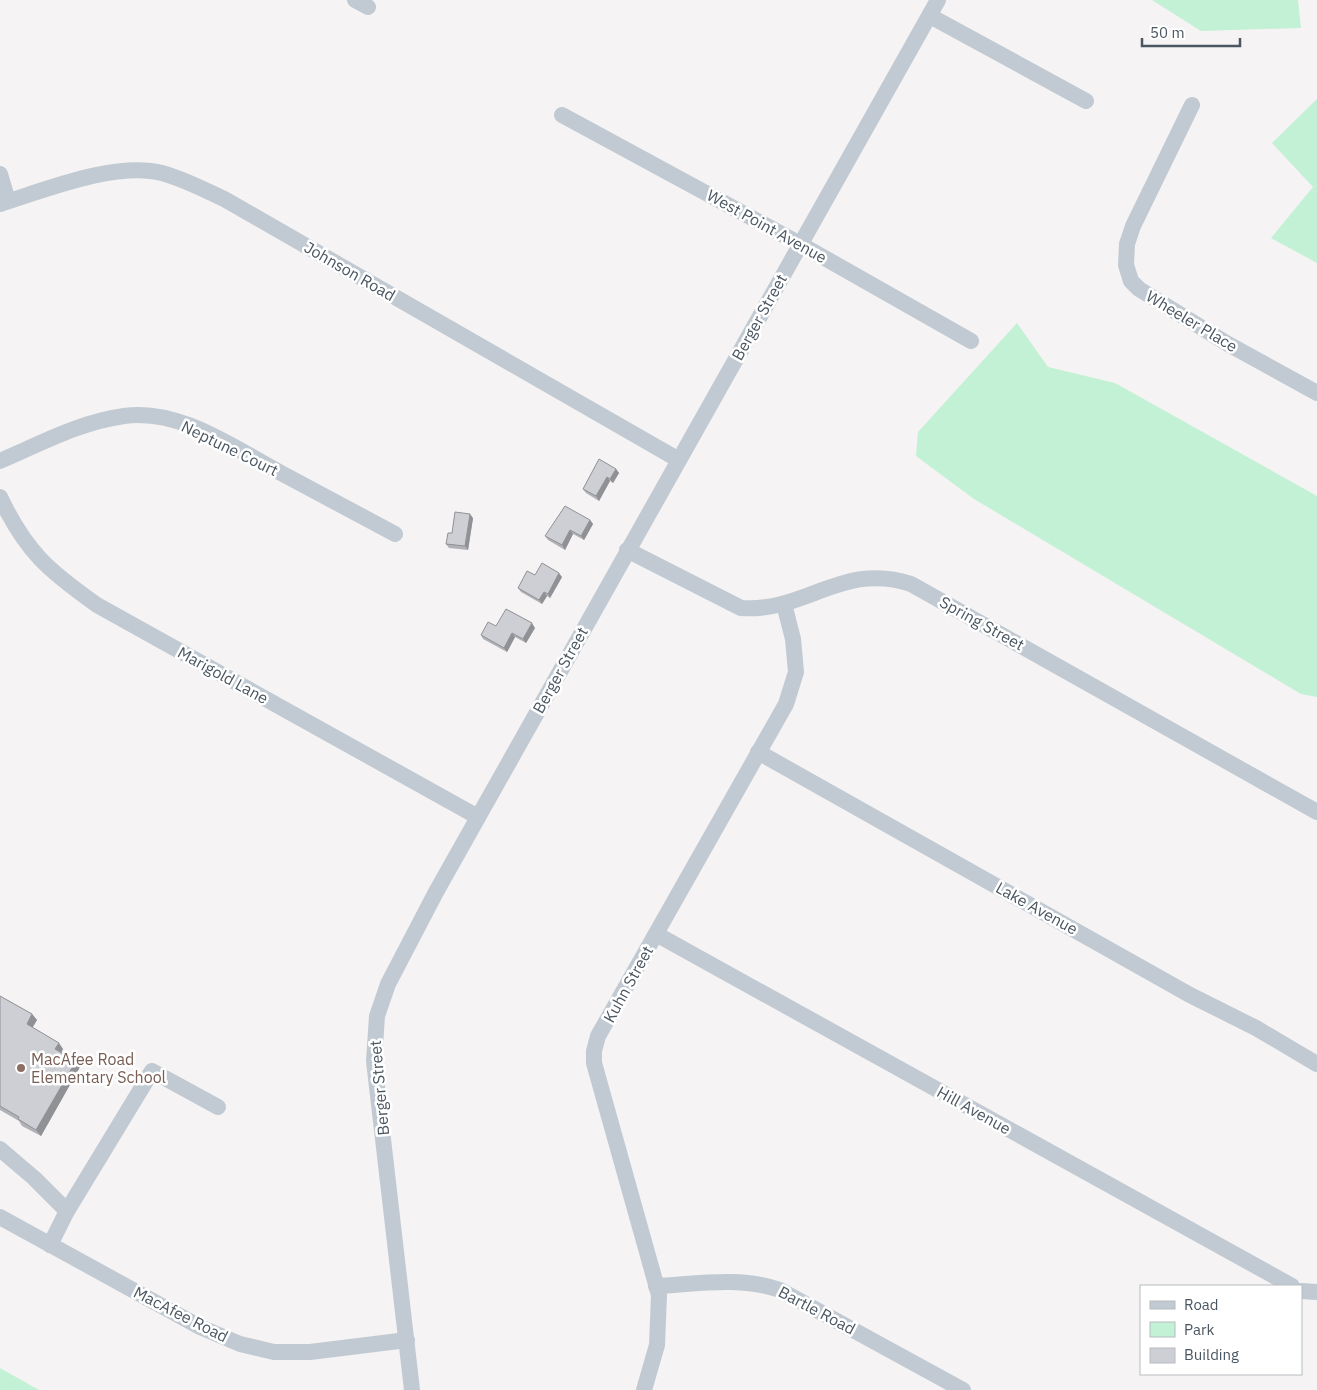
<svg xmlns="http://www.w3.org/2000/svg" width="1317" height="1390" viewBox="0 0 1317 1390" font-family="'IBM Plex Sans',sans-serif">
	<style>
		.green { fill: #c3f1d5 }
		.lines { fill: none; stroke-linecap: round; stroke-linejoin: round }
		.minor { stroke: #c1cad2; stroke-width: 16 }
		.wall { fill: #b0b2b7 }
		.shaded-wall { fill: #909195 }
		.building { fill: #cdcfd5; stroke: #909195 }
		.education-dot { fill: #8d6e63; stroke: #fff; stroke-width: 2 }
		.labels { text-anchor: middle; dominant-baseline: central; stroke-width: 5; stroke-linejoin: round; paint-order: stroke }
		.street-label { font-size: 16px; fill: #4a5661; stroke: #fff }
		.education-label { font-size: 16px; fill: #785e54; stroke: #fff; text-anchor: start }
	</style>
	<rect width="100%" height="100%" fill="#f5f3f3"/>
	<!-- green -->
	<g class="green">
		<path d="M1152,0H1298L1301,28L1201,31Z"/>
		<path d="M1317,99V263L1271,238L1313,187L1272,143Z"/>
		<path d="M1017,323L1048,367L1115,383L1317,496V697L1301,694L974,499L916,456L918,432Z"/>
		<path d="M0,1368L39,1390H0Z"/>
	</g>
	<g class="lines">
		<!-- minor -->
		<g class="minor">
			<path d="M355,0L368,7"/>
			<path d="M930,16L1086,101"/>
			<path d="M1192,105L1133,226L1127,244L1126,265L1131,281L1139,289L1228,344L1317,393"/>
			<path d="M562,115L800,244L971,341"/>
			<path d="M0,174L8,201"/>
			<path d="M0,204C45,190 116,161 162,173C184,179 205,190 226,200L679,460"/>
			<path d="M0,461C40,444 80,422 124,416C180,408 234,448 281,473C319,493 357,514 395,534"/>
			<path d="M0,497C26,552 49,571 97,605L478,817"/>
			<path d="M627,550L741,608C805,613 843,561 911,584L1317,812"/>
			<path d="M758,752L1190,995L1256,1028L1317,1064"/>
			<path d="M656,934L1292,1286"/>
			<path d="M0,1149L34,1178L67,1211"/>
			<path d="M0,1217L200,1327L240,1344L274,1352H310L407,1340"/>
			<path d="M50,1245L67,1211L152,1071L218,1107"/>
			<path d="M656,1286C697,1284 740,1276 780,1290L963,1390"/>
			<path d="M1301,1291L1317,1292"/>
			<path d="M412,1390L374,1061L377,1016L388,984L436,892L938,0"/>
			<path d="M644,1390L657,1345L659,1295L594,1063V1051L598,1036L786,704L796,672L793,639L784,604"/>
		</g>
	</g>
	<!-- wall -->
	<g class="wall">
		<path d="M616,469L619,473L613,483L610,481L599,501L586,493L583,489Z"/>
		<path d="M473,518L468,550L449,548L446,544Z"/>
		<path d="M590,520L593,524L584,540L573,534L565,550L548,540L545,536Z"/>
		<path d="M535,575L562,577L550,598L547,596L542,604L521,592L518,588Z"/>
		<path d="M496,626L535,628L526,643L515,637L507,652L483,639L481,635Z"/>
		<path d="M0,996L32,1014L37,1020L32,1028L63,1049L61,1052L76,1061L80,1067L41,1136L22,1126L19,1121L0,1110Z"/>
	</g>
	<!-- shaded-wall -->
	<g class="shaded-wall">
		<path d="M616,469L619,473L613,483L610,479Z"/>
		<path d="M607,477L610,481L599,501L596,496Z"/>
		<path d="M470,514L473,518L468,550L465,546Z"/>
		<path d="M590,520L593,524L584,540L581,536Z"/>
		<path d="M570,530L573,534L565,550L562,545Z"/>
		<path d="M559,573L562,577L550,598L548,594Z"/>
		<path d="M544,592L547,596L542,604L539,600Z"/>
		<path d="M532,623L535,628L526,643L523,639Z"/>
		<path d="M512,633L515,637L507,652L504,648Z"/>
		<path d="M32,1014L37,1020L31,1030L27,1024Z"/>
		<path d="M59,1043L63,1049L60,1055L55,1049Z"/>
		<path d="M76,1061L80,1067L41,1136L36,1130Z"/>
	</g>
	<!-- building -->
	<g class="building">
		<path d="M599,459L616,469L610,479L607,477L596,496L583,489Z"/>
		<path d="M565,506L590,520L581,536L570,530L562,545L545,536Z"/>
		<path d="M455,512L470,514L465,546L446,544L448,533H452Z"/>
		<path d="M542,563L559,573L548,594L544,592L539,600L518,588L527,571L535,575Z"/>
		<path d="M506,609L532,623L523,639L512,633L504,648L481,635L488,622L496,626Z"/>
		<path d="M0,996L32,1014L27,1024L59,1043L55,1049L76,1061L36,1130L18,1119L19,1117L0,1106Z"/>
	</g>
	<!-- markers -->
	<circle class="education-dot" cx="21" cy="1068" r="5"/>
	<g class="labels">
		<!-- street labels -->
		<g class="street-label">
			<text transform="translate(767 226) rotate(29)">West Point Avenue</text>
			<text transform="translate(350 271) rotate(30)">Johnson Road</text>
			<text transform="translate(759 317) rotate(-61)">Berger Street</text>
			<text transform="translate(1192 321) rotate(31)">Wheeler Place</text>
			<text transform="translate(230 448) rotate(26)">Neptune Court</text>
			<text transform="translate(982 623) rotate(29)">Spring Street</text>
			<text transform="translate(560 670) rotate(-61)">Berger Street</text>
			<text transform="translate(223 675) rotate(29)">Marigold Lane</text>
			<text transform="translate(1037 908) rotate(29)">Lake Avenue</text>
			<text transform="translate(628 984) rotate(-61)">Kuhn Street</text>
			<text transform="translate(379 1088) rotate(-95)">Berger Street</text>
			<text transform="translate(974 1110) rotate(29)">Hill Avenue</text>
			<text transform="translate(817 1310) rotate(28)">Bartle Road</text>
			<text transform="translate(181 1314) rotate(27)">MacAfee Road</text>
		</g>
		<!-- education labels -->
		<g class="education-label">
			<text x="31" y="1059">MacAfee Road<tspan x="31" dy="18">Elementary School</tspan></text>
		</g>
	</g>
	<!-- legend -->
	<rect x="1140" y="1285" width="162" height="90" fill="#ffffff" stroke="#b7bbc0"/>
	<rect x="1150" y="1301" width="25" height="8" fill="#c1cad2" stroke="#b7bbc0"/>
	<text x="1184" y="1310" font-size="15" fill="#4a5661">Road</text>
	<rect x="1150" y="1322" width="25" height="15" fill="#c3f1d5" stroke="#b7bbc0"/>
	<text x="1184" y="1335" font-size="15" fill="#4a5661">Park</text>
	<rect x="1150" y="1348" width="25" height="15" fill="#cdcfd5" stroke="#b7bbc0"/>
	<text x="1184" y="1360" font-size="15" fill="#4a5661">Building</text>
	<!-- scale -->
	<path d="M1142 38v8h98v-8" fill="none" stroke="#4a5661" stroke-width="2.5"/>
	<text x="1150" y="38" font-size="15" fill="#4a5661" stroke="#ffffff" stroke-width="4" paint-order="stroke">50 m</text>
</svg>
